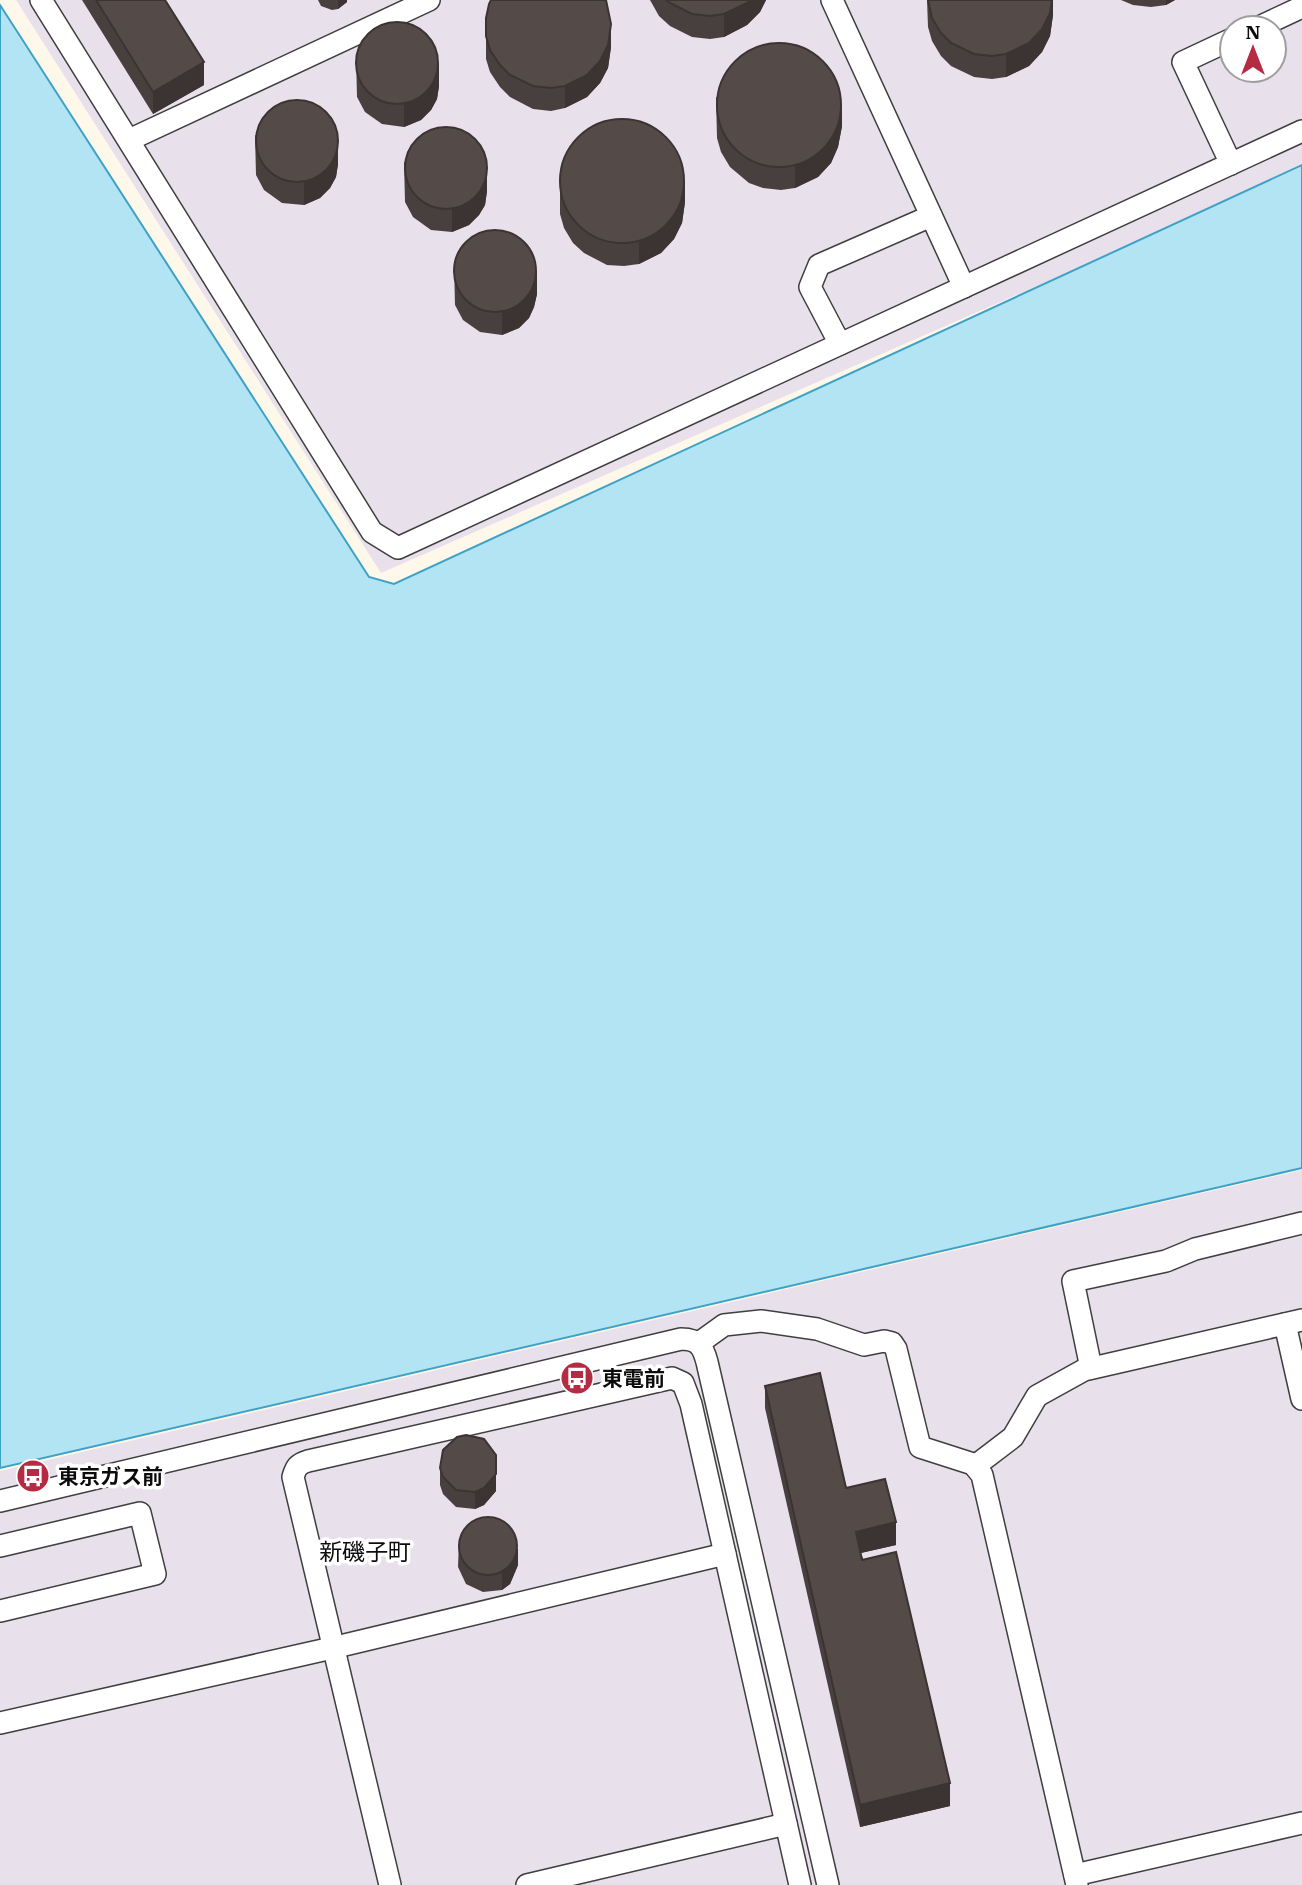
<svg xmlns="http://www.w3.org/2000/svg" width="1302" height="1885" viewBox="0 0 1302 1885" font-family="'IBM Plex Serif','Noto Sans JP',serif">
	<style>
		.industrial { fill: #e8e0ea; fill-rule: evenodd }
		.water { fill: #b2e4f3; stroke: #3da2c6; stroke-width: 2 }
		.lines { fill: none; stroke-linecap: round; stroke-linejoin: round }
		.minor-casing { stroke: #3f3f3f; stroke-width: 24 }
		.minor { stroke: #fff; stroke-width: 21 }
		.wall { fill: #48403f }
		.shaded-wall { fill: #3b3433 }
		.building { fill: #544b49; stroke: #3b3433; stroke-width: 2 }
		.labels { text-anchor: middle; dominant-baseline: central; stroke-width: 7; stroke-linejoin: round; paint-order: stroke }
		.poi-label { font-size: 21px; font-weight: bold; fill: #0c0c0c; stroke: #fff; text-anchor: start }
		.neighbourhood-label { font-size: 23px; fill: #0c0c0c; stroke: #fff }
	</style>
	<rect width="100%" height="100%" fill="#fef8eb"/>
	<!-- industrial -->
	<g class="industrial">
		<path d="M16,0H1302V170L381,573ZM1232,28H1274V70H1232Z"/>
		<path d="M1302,1170V1885H0V1471Z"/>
	</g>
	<!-- water -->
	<path class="water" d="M0,5L369,577L394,584L1302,165V1168L0,1468Z"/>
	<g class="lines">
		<defs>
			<g id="minor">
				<path d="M41,0L372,532L398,548L1302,131"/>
				<path d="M832,0L964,287"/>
				<path d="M1257,28L1302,7"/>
				<path d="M129,140L429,0"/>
				<path d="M1231,164L1183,62L1232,39"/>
				<path d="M840,344L810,287L819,265L931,216"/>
				<path d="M1285,1324L1302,1399"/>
				<path d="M699,1343L724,1325L761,1321L817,1329L864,1345L884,1341L892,1343L896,1349L920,1447L973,1464L982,1475L1077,1885"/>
				<path d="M1091,1368L1073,1281L1166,1261L1195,1249L1302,1223"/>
				<path d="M975,1466L1013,1437L1037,1396L1084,1370L1302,1320"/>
				<path d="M0,1501L681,1339C699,1339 703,1347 707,1362L828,1885"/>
				<path d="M0,1546L140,1513L155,1574L0,1611"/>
				<path d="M0,1723L332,1648L725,1554"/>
				<path d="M1075,1875L1302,1823"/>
				<path d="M390,1885L293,1477C296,1467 298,1464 308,1461L672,1378L683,1383L691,1404L800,1885"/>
				<path d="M527,1885L786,1824"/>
			</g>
		</defs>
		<!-- minor casing -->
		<use href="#minor" class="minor-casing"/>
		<!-- minor -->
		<use href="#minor" class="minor"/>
	</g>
	<!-- wall -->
	<g class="wall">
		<path d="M82,0H165L204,85L153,114Z"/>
		<path d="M318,0H347V2L338,9L332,10L321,6Z"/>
		<path d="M650,0H766L760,12L747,25L724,37L710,39L692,37L670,26L659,16Z"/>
		<path d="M927,0H1053V15L1050,36L1042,52L1029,66L1006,77L992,79L974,77L951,66L941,56L932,41L928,27Z"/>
		<path d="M1121,0H1175L1166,5L1151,7L1133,5Z"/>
		<path d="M486,18L611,47L608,68L600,83L587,97L565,108L551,111L533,109L510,97L500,87L490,72L486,59Z"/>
		<path d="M356,57L439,86L437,99L431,110L421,120L404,127L382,124L365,112L357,97Z"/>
		<path d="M716,97L842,126L838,147L831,163L818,177L795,188L781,190L763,188L749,183L730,167L721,152L717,138Z"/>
		<path d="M255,135L338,164L336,177L330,188L320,198L304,205L282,203L264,190L256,175Z"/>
		<path d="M404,162L487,191L485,205L479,215L469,225L452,232L431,230L413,217L405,202Z"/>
		<path d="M560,173L685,202L682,223L674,239L661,253L639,264L624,266L607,265L584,253L573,243L564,228L560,214Z"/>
		<path d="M454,265L537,294L534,307L529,318L519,328L502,335L480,332L463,320L455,305Z"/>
		<path d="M765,1386L846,1488L896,1545L861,1553L950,1806L860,1827L765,1408Z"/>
		<path d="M440,1468L496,1491L484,1505L475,1509L456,1507L443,1494L440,1485Z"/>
		<path d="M459,1540L518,1565L510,1584L502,1590L483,1592L466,1584L458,1567Z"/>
	</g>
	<!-- shaded-wall -->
	<g class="shaded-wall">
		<path d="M338,0H347V2L338,9Z"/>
		<path d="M750,0H766L760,12L747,25L724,37V14Z"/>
		<path d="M1052,0H1053V15L1050,36L1042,52L1029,66L1006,77V54Z"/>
		<path d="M1166,0H1175L1166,5Z"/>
		<path d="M611,24V47L608,68L600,83L587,97L565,108V86Z"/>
		<path d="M204,62V85L153,114V92Z"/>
		<path d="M439,63V86L437,99L431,110L421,120L404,127V104Z"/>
		<path d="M842,104V126L838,147L831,163L818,177L795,188V165Z"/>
		<path d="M338,141V164L336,177L330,188L320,198L304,205V182Z"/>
		<path d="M487,169V191L485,205L479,215L469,225L452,232V209Z"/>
		<path d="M685,180V202L682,223L674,239L661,253L639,264V242Z"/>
		<path d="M537,271V294L534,307L529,318L519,328L502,335V312Z"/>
		<path d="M496,1455V1491L484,1505L475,1509V1492Z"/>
		<path d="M896,1522V1545L856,1554V1532Z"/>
		<path d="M518,1548V1565L510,1584L502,1590V1573Z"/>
		<path d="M950,1783V1806L860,1827V1805Z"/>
	</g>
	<!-- building -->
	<g class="building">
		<path d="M96,0H165L204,62L153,92Z"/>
		<path d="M491,0H606L611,24L608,45L600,61L587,75L565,86L551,88L533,86L510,75L500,65L490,50L486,36V18L489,4Z"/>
		<path d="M666,0H750L747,3L724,14L710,16L692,14L670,3Z"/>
		<path d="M928,0H1052L1050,13L1042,29L1029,43L1006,54L992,56L974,54L951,43L941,33L932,18Z"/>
		<circle cx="397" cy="63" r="41"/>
		<circle cx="779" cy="105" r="62"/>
		<circle cx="297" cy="141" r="41"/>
		<circle cx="622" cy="181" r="62"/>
		<circle cx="446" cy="168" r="41"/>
		<circle cx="495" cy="271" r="41"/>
		<path d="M820,1373L846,1488L885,1479L896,1522L856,1532L862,1560L896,1552L950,1783L860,1805L765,1386Z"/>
		<path d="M466,1435L484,1439L496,1455V1474L484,1488L475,1492L456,1490L443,1477L440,1468L443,1450L457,1437Z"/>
		<circle cx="488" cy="1546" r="29"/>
	</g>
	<!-- icons -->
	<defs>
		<symbol id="bus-disc" viewBox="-11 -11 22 22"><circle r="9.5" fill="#b52b44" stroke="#fff"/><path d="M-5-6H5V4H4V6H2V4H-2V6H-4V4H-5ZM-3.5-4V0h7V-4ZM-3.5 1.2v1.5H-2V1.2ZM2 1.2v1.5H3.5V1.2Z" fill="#fff"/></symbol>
	</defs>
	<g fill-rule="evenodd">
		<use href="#bus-disc" x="558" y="1359" width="38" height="38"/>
		<use href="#bus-disc" x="14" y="1457" width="38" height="38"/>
	</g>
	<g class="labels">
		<!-- poi labels -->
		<g class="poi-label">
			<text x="602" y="1378">東電前</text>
			<text x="58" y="1476">東京ガス前</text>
		</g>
		<!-- neighbourhood labels -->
		<g class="neighbourhood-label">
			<text x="365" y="1551">新磯子町</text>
		</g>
	</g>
	<!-- north arrow -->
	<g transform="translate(1253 49)"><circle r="33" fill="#ffffff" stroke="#9e9e9e" stroke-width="2"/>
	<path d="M0-5L12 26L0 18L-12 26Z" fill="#b52b44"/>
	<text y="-10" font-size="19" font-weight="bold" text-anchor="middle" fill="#0c0c0c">N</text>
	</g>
</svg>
